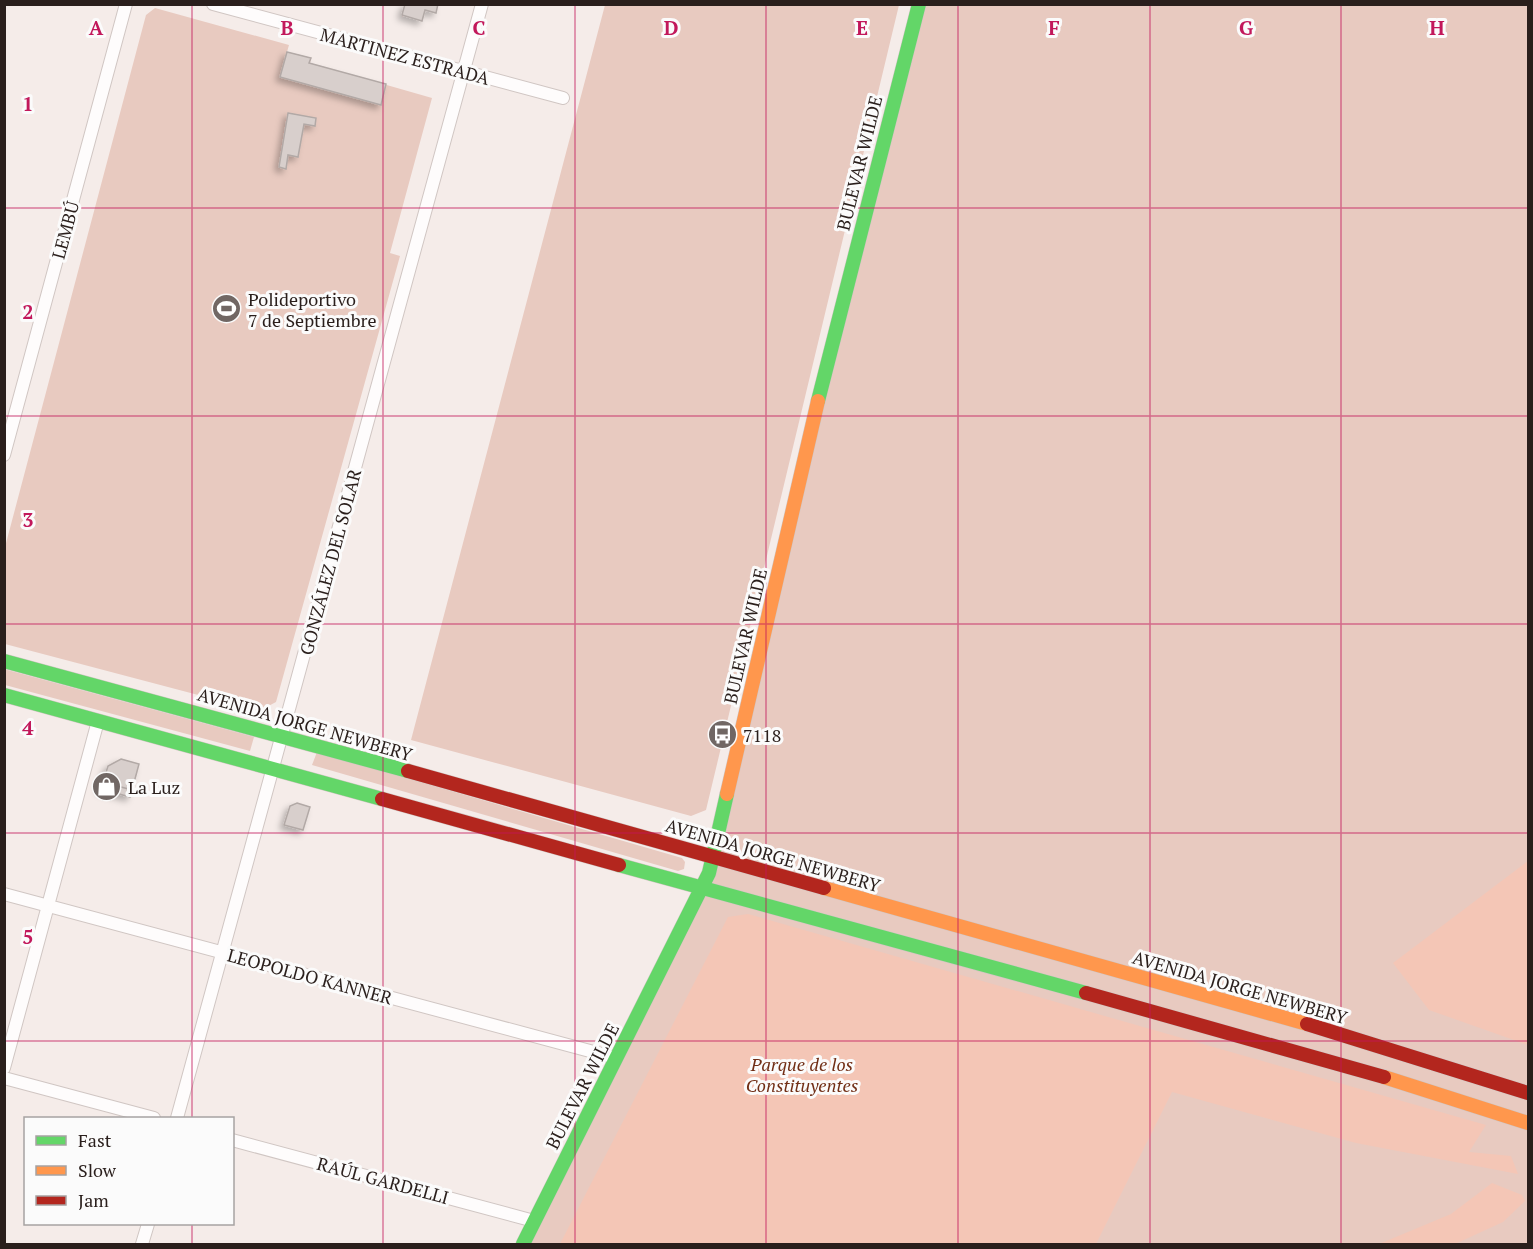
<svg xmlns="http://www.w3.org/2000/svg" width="1533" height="1249" viewBox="0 0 1533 1249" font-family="'PT Serif',serif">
<defs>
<filter id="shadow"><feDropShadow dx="-4" dy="4" stdDeviation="3" flood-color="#0004"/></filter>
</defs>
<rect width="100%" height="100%" fill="#f5ece9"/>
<path fill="#e8cac0" d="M 605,5 L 899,5 L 706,810 L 691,816 L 411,740 Z
M 919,5 L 1528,5 L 1528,1244 L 523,1244 L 703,888 Z
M 155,8 L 289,45 L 287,52 L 311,58 L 310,63 L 432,98 L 390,253 L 400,256 L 276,702 L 259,711 L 5,644 L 5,547 L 146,15 Z
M 4,669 L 254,737 L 250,751 L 5,685 Z
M 317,752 L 682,858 L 685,862 L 684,869 L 678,871 L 312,765 Z"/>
<path fill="#f4c6b6" d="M 1528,861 L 1528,1045 L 1429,1010 L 1393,963 Z
M 748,914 L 1486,1125 L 1469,1152 L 1511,1156 L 1518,1174 L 1356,1143 L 1172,1092 L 1096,1244 L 560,1244 L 728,917 Z
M 1492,1183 L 1522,1195 L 1525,1201 L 1503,1222 L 1455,1244 L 1379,1244 L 1451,1214 Z"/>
<path fill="#d8cfcc" stroke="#b2a9a6" stroke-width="1.5" filter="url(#shadow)" d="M 405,4 L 438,4 L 436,13 L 425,10 L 422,21 L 402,15 Z
M 287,52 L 311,58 L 309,63 L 386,84 L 381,105 L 280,77 Z
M 288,113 L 316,118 L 315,126 L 304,124 L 298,157 L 288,155 L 286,169 L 279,167 Z
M 121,759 L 139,764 L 132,790 L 103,782 L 108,766 Z
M 103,782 L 132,790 L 130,797 L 101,789 Z
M 297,803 L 310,807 L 303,830 L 284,825 L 290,806 Z"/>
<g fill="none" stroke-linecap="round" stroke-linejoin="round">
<defs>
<path id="street" d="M 213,4 L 563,98
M 4,455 L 126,4
M 4,894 L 616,1058
M 4,1068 L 98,721
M 4,1078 L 154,1118
M 177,1118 L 482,4
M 232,1140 L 534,1221
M 142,1244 L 148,1224"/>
<path id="fast" d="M 818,401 L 919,4
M 4,661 L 408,771
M 4,695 L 382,799
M 619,865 L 1086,993
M 523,1244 L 709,873 L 727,794"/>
<path id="slow" d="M 727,794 L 818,401
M 824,888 L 1307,1024
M 1384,1077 L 1528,1123"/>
<path id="jam" d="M 408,771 L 824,888
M 382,799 L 619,865
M 1086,993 L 1384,1077
M 1307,1024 L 1528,1093"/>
</defs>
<use href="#street" stroke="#d0c6c3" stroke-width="14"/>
<use href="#fast" stroke="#d0c6c3" stroke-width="15"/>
<use href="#slow" stroke="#d0c6c3" stroke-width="15"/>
<use href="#jam" stroke="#d0c6c3" stroke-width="15"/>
<use href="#street" stroke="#fefcfc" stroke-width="12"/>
<use href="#fast" stroke="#63d668" stroke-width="14"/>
<use href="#slow" stroke="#ff974d" stroke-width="14"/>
<use href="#jam" stroke="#b3261e" stroke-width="14"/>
</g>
<path fill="none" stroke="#c2185b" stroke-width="1.5" stroke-opacity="0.55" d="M 192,4 L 192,1118M 383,4 L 383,1244M 575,4 L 575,1244M 766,4 L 766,1244M 958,4 L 958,1244M 1150,4 L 1150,1244M 1341,4 L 1341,1244M 4,208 L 1528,208M 4,416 L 1528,416M 4,624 L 1528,624M 4,833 L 1528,833M 4,1041 L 1528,1041M 192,1224 L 192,1244"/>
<defs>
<symbol id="stadium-disc" viewBox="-11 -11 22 22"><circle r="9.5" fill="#716764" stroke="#fbfbfb"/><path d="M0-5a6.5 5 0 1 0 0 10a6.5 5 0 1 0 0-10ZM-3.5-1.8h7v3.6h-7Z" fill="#fff"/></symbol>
<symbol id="bus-disc" viewBox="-11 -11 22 22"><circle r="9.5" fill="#716764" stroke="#fbfbfb"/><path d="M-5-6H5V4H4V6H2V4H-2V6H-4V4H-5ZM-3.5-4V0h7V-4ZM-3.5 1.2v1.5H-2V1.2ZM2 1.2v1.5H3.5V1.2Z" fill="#fff"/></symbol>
<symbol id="shop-disc" viewBox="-11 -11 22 22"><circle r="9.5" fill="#716764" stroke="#fbfbfb"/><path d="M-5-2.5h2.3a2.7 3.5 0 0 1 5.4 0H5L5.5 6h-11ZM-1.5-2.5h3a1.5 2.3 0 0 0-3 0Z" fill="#fff"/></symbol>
</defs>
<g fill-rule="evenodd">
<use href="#stadium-disc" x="210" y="292" width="33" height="33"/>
<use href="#bus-disc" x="706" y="718" width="33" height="33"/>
<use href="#shop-disc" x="90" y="770" width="33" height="33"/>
</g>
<g text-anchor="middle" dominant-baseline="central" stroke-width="6" stroke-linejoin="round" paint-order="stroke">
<g font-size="18" fill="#2a1f1c" stroke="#fbfbfb">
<text transform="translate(405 56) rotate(15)">MARTINEZ ESTRADA</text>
<text transform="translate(859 163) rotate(-76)">BULEVAR WILDE</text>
<text transform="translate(65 230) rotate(-75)">LEMBÚ</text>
<text transform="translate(330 562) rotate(-75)">GONZÁLEZ DEL SOLAR</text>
<text transform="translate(745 636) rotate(-77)">BULEVAR WILDE</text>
<text transform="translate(305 724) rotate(16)">AVENIDA JORGE NEWBERY</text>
<text transform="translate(773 855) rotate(16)">AVENIDA JORGE NEWBERY</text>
<text transform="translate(310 976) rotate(15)">LEOPOLDO KANNER</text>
<text transform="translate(1240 987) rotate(16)">AVENIDA JORGE NEWBERY</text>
<text transform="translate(582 1086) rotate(-63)">BULEVAR WILDE</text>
<text transform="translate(383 1180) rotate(15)">RAÚL GARDELLI</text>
</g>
<g font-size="18" fill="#2a1f1c" stroke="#fbfbfb" text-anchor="start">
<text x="248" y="299">Polideportivo<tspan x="248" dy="21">7 de Septiembre</tspan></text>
<text x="743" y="735">7118</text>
<text x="128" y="787">La Luz</text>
</g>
<g font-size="18" font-style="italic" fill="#712e15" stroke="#fbfbfb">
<text x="802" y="1064">Parque de los<tspan x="802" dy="21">Constituyentes</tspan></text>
</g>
</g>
<g font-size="20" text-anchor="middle" font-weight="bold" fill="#c2185b" stroke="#fbfbfb" stroke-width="6" stroke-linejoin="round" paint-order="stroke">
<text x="96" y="35">A</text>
<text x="287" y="35">B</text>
<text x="479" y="35">C</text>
<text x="671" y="35">D</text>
<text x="862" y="35">E</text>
<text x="1054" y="35">F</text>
<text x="1246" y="35">G</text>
<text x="1437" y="35">H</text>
<text x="28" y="111">1</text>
<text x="28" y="319">2</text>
<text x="28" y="527">3</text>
<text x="28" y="735">4</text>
<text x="28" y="944">5</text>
</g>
<rect width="1533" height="1249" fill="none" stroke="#2a1f1c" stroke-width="12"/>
<rect x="24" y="1117" width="210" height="108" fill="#fbfbfb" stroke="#a7a3a2" stroke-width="1.5"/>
<rect x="36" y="1136" width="30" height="9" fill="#63d668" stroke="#a7a3a2" stroke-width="1.5"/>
<text x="78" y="1147" font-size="18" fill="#2a1f1c">Fast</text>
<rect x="36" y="1166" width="30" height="9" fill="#ff974d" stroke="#a7a3a2" stroke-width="1.5"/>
<text x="78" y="1177" font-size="18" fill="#2a1f1c">Slow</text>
<rect x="36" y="1196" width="30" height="9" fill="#b3261e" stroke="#a7a3a2" stroke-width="1.5"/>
<text x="78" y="1207" font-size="18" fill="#2a1f1c">Jam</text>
</svg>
